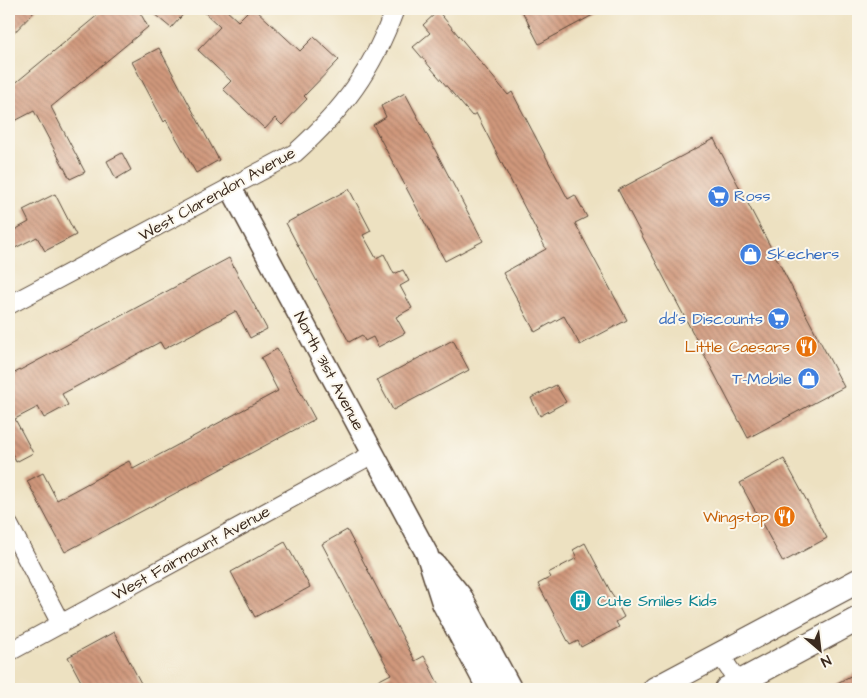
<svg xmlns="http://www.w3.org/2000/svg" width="867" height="698" viewBox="0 0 867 698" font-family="'Architects Daughter',sans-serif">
<defs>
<pattern id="building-back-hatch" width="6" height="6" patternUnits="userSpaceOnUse" patternTransform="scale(1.25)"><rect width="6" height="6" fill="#d0987c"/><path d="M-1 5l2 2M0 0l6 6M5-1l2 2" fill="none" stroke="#aa7c65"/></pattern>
</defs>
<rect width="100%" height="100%" fill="#fbf7ec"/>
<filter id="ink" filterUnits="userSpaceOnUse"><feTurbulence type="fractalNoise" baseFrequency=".02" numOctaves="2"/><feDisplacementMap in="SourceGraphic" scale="10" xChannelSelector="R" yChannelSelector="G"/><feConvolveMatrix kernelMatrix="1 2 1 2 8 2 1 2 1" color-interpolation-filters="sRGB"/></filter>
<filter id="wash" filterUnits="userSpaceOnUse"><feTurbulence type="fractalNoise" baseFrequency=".0096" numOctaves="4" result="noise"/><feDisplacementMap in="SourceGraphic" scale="20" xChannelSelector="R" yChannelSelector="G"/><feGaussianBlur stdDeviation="1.12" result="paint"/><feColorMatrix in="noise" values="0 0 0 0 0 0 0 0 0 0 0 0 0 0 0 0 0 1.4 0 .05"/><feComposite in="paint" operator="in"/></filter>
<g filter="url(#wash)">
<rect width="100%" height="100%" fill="#ede1c1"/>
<g id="blocks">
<path fill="url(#building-back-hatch)" d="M 9,9 L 37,9 L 9,38 Z
M 105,9 L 138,9 L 148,27 L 51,107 L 85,172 L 70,179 L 34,111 L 9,124 L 9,93 L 16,89 L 13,85 Z
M 148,9 L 188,9 L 171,28 Z
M 201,9 L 225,9 L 238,21 L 250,9 L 255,9 L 300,51 L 314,37 L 339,60 L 304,96 L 307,99 L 282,125 L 275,118 L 265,129 L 223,89 L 231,81 L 198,50 L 220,27 Z
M 521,9 L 604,9 L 539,44 Z
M 438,11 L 508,95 L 512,92 L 568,199 L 575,195 L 587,217 L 575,223 L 627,320 L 580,345 L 564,316 L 535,332 L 503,273 L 546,249 L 476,113 L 472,116 L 413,47 L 430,33 L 423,25 Z
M 159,48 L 219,160 L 196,173 L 166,120 L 164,122 L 132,62 Z
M 405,93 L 483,241 L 445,261 L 373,125 L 386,117 L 381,106 Z
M 714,139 L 844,387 L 748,438 L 618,190 Z
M 122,153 L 131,170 L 116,179 L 107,161 Z
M 349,189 L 371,231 L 363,235 L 376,258 L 384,254 L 394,274 L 403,270 L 409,281 L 400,286 L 412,308 L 396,317 L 405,333 L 378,347 L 373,337 L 365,341 L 362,335 L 349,342 L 286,223 Z
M 55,194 L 76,235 L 45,251 L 37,237 L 9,251 L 9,233 L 29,222 L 23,210 Z
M 229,258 L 267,329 L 250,338 L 236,311 L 164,349 L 160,342 L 62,394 L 68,405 L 44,418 L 38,407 L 15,419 L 33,453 L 16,462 L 9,447 L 9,376 Z
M 453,340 L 469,370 L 393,410 L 377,380 Z
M 277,349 L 315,419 L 65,552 L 27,481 L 43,473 L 57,500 L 129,461 L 133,469 L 278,391 L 261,358 Z
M 556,385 L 566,402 L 540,416 L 531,398 Z
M 784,459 L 827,538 L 783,562 L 740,483 Z
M 347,530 L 415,661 L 424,656 L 441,689 L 362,689 L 391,674 L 322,544 Z
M 285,542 L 310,587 L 255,617 L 231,572 Z
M 585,543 L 624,617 L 616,622 L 619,627 L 581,647 L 578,641 L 570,645 L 538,584 L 551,577 L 548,573 L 577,558 L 573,550 Z
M 114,632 L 144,689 L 85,689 L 68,657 Z
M 858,672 L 858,689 L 826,689 Z"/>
</g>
</g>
<g filter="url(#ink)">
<use href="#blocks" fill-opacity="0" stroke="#564536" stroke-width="1"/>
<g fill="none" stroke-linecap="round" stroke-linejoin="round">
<defs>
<path id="minor" d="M 9,305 L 295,153 C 344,109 372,71 395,9
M 9,525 L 61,624
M 9,652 L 373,454
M 720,655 L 743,689"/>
<path id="tertiary" d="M 231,188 L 427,554 L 443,604 L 488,689
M 435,564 L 461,596 L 511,689"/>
<path id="secondary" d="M 655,689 L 858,581
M 727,689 L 858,619"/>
</defs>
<use href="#minor" stroke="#564536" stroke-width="20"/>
<use href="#tertiary" stroke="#564536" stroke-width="24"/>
<use href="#secondary" stroke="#564536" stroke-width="26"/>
<use href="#minor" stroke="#fff" stroke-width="18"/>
<use href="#tertiary" stroke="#fff" stroke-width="21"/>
<use href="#secondary" stroke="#fff" stroke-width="24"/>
</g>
</g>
<defs>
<symbol id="supermarket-disc" viewBox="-11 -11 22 22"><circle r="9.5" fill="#3f7fe0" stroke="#fbf7ec"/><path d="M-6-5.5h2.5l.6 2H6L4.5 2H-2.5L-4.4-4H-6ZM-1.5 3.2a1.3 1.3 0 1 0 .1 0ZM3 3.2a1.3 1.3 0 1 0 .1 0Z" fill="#fff"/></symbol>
<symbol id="shop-disc" viewBox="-11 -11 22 22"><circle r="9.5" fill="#3f7fe0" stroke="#fbf7ec"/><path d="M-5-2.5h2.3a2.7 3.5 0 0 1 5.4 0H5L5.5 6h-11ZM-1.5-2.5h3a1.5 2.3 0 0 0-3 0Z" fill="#fff"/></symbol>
<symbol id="restaurant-disc" viewBox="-11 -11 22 22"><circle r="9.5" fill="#e8710a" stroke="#fbf7ec"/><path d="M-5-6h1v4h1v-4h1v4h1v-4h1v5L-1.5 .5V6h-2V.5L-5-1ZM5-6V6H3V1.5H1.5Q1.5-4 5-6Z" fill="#fff"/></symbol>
<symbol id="building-disc" viewBox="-11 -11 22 22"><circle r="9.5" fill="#0f9aa8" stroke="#fbf7ec"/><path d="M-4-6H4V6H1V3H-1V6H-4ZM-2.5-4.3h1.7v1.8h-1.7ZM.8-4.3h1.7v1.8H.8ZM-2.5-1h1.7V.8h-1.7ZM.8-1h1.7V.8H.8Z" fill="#fff"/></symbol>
</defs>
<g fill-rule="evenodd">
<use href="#supermarket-disc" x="706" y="184" width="25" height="25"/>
<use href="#shop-disc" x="738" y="242" width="25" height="25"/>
<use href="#supermarket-disc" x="766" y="306" width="25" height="25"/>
<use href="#restaurant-disc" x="794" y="334" width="25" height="25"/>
<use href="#shop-disc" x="796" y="366" width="25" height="25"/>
<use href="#restaurant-disc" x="772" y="504" width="25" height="25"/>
<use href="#building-disc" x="568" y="588" width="25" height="25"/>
</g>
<g text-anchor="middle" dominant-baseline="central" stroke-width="4" stroke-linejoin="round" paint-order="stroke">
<g font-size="16" fill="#3b2a1e" stroke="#fbf7ec">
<text transform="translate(217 194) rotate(-29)">West Clarendon Avenue</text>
<text transform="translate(329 371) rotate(62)">North 31st Avenue</text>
<text transform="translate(191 553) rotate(-29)">West Fairmount Avenue</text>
</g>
<g font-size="16" fill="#366cbe" stroke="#fbf7ec" text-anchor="start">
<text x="734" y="196">Ross</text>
<text x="767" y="254">Skechers</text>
<text x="763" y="319" text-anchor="end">dd's Discounts</text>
<text x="792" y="379" text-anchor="end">T-Mobile</text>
</g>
<g font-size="16" fill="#c56008" stroke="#fbf7ec" text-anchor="end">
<text x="790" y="347">Little Caesars</text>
<text x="769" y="517">Wingstop</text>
</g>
<g font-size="16" fill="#0d838f" stroke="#fbf7ec" text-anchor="start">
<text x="597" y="601">Cute Smiles Kids</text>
</g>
</g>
<rect width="867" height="698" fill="none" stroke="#fbf7ec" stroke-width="30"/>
<g transform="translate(820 650) rotate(152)" stroke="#fbf7ec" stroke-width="4" paint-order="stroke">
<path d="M0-4L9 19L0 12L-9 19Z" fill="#3b2a1e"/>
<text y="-8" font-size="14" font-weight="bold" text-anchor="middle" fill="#3b2a1e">N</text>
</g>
</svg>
